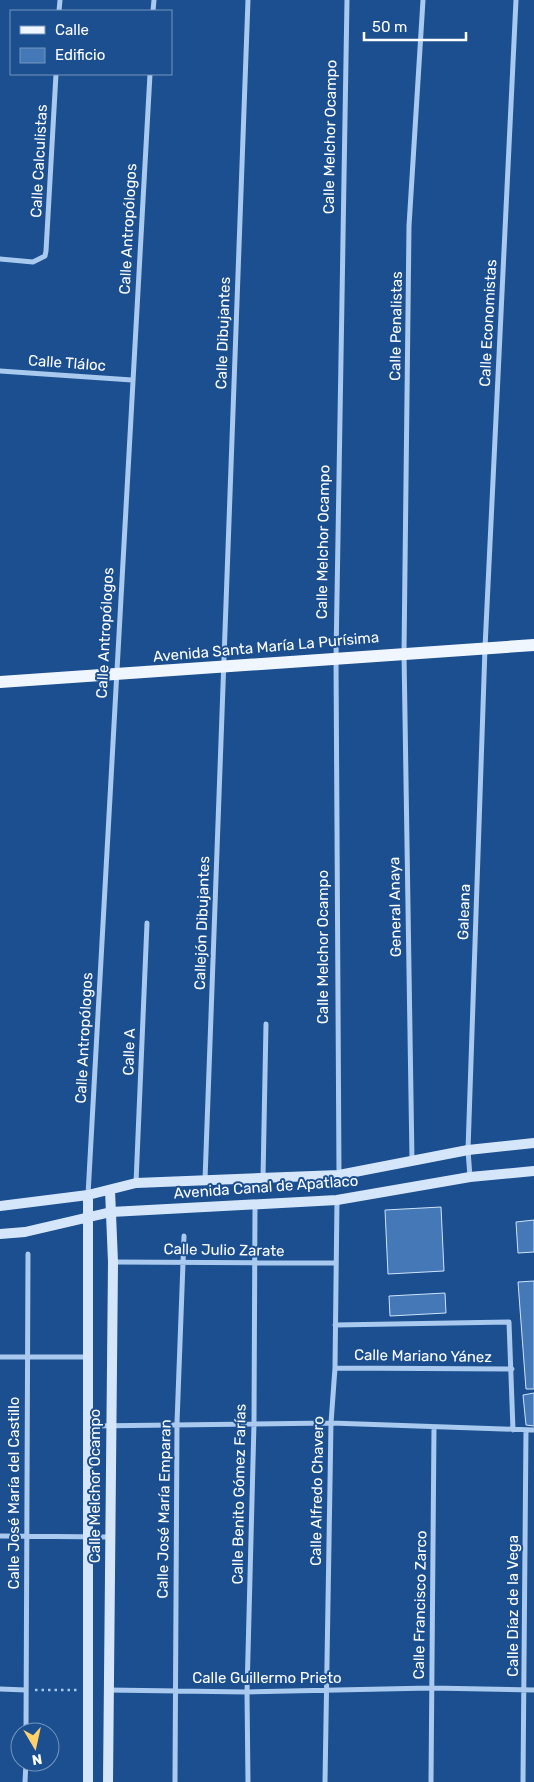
<svg xmlns="http://www.w3.org/2000/svg" width="534" height="1782" viewBox="0 0 534 1782" font-family="Rubik,sans-serif">
<rect width="100%" height="100%" fill="#1b4f8f"/>
<path fill="#4478b7" stroke="#cfe3fa" d="M 441,1207 L 444,1271 L 388,1274 L 385,1210 Z
M 534,1220 L 534,1252 L 518,1253 L 516,1222 Z
M 534,1281 L 534,1389 L 526,1389 L 518,1282 Z
M 445,1293 L 446,1313 L 390,1316 L 389,1296 Z
M 534,1393 L 534,1426 L 526,1425 L 523,1395 Z"/>
<g fill="none" stroke-linecap="round" stroke-linejoin="round">
<path stroke="#a9c9ee" stroke-width="2.5" stroke-dasharray="2.5 4" stroke-linecap="butt" d="M 35,1690 L 77,1690"/>
<path stroke="#a9c9ee" stroke-width="5" d="M 59,11 L 60,0
M 153,11 L 154,0
M 0,259 L 33,262 L 45,256 L 46,251 L 56,74
M 0,371 L 132,380
M 412,1160 L 404,653 L 409,226 L 423,0
M 339,1174 L 336,657 L 347,0
M 470,1177 L 468,1150 L 485,648 L 516,0
M 263,1178 L 266,1024
M 205,1180 L 248,0
M 136,1183 L 147,923
M 88,1195 L 150,74
M 113,1262 L 335,1263
M 335,1325 L 509,1322 L 513,1430
M 0,1357 L 88,1357
M 335,1368 L 512,1369
M 89,1426 L 331,1423 L 534,1430
M 0,1536 L 110,1537
M 0,1689 L 26,1690
M 108,1690 L 247,1692 L 431,1688 L 534,1690
M 26,1732 L 28,1254
M 25,1782 L 26,1762
M 175,1782 L 177,1423 L 184,1236
M 248,1782 L 247,1692 L 254,1423 L 255,1206
M 325,1782 L 331,1423 L 335,1368 L 337,1200
M 431,1782 L 434,1428
M 523,1782 L 526,1430"/>
<path stroke="#d6e6fa" stroke-width="10" d="M 0,1206 L 88,1195 L 136,1183 L 339,1175 L 468,1150 L 534,1143
M 0,1234 L 25,1232 L 111,1212 L 337,1200 L 470,1177 L 534,1171
M 88,1782 L 88,1195
M 108,1782 L 113,1262 L 110,1190"/>
<path stroke="#f0f6ff" stroke-width="12" d="M 0,682 L 534,645"/>
</g>
<g text-anchor="middle" dominant-baseline="central" stroke-width="4" stroke-linejoin="round" paint-order="stroke">
<g font-size="15" fill="#fff" stroke="#1b4f8f">
<text transform="translate(330 137) rotate(-89)">Calle Melchor Ocampo</text>
<text transform="translate(39 161) rotate(-87)">Calle Calculistas</text>
<text transform="translate(128 229) rotate(-87)">Calle Antropólogos</text>
<text transform="translate(488 323) rotate(-87)">Calle Economistas</text>
<text transform="translate(396 326) rotate(-89)">Calle Penalistas</text>
<text transform="translate(223 333) rotate(-88)">Calle Dibujantes</text>
<text transform="translate(67 363) rotate(4)">Calle Tláloc</text>
<text transform="translate(323 542) rotate(-89)">Calle Melchor Ocampo</text>
<text transform="translate(105 633) rotate(-87)">Calle Antropólogos</text>
<text transform="translate(266 647) rotate(-5)">Avenida Santa María La Purísima</text>
<text transform="translate(395 907) rotate(-91)">General Anaya</text>
<text transform="translate(464 912) rotate(-88)">Galeana</text>
<text transform="translate(202 923) rotate(-88)">Callejón Dibujantes</text>
<text transform="translate(323 947) rotate(-90)">Calle Melchor Ocampo</text>
<text transform="translate(84 1038) rotate(-87)">Calle Antropólogos</text>
<text transform="translate(129 1052) rotate(-88)">Calle A</text>
<text transform="translate(266 1187) rotate(-4)">Avenida Canal de Apatlaco</text>
<text transform="translate(224 1250) rotate(1)">Calle Julio Zarate</text>
<text transform="translate(423 1356) rotate(1)">Calle Mariano Yánez</text>
<text transform="translate(95 1486) rotate(-90)">Calle Melchor Ocampo</text>
<text transform="translate(317 1491) rotate(-89)">Calle Alfredo Chavero</text>
<text transform="translate(14 1493) rotate(-90)">Calle José María del Castillo</text>
<text transform="translate(239 1494) rotate(-89)">Calle Benito Gómez Farías</text>
<text transform="translate(164 1509) rotate(-89)">Calle José María Emparan</text>
<text transform="translate(420 1605) rotate(-89)">Calle Francisco Zarco</text>
<text transform="translate(513 1606) rotate(-90)">Calle Díaz de la Vega</text>
<text x="267" y="1678">Calle Guillermo Prieto</text>
</g>
</g>
<rect x="10" y="10" width="162" height="65" fill="#1b4f8f" stroke="#7695bc"/>
<rect x="20" y="26" width="25" height="8" fill="#f0f6ff" stroke="#7695bc"/>
<text x="55" y="35" font-size="15" fill="#ffffff">Calle</text>
<rect x="20" y="48" width="25" height="15" fill="#4478b7" stroke="#7695bc"/>
<text x="55" y="60" font-size="15" fill="#ffffff">Edificio</text>
<g transform="translate(35 1747) rotate(171)"><circle r="24" fill="#1b4f8f" stroke="#7695bc"/>
<path d="M0-4L9 19L0 12L-9 19Z" fill="#ffd166"/>
<text y="-8" font-size="14" font-weight="bold" text-anchor="middle" fill="#ffffff">N</text>
</g>
<path d="M364 32v8h102v-8" fill="none" stroke="#ffffff" stroke-width="2.5"/>
<text x="372" y="32" font-size="15" fill="#ffffff" stroke="#1b4f8f" stroke-width="4" paint-order="stroke">50 m</text>
</svg>
